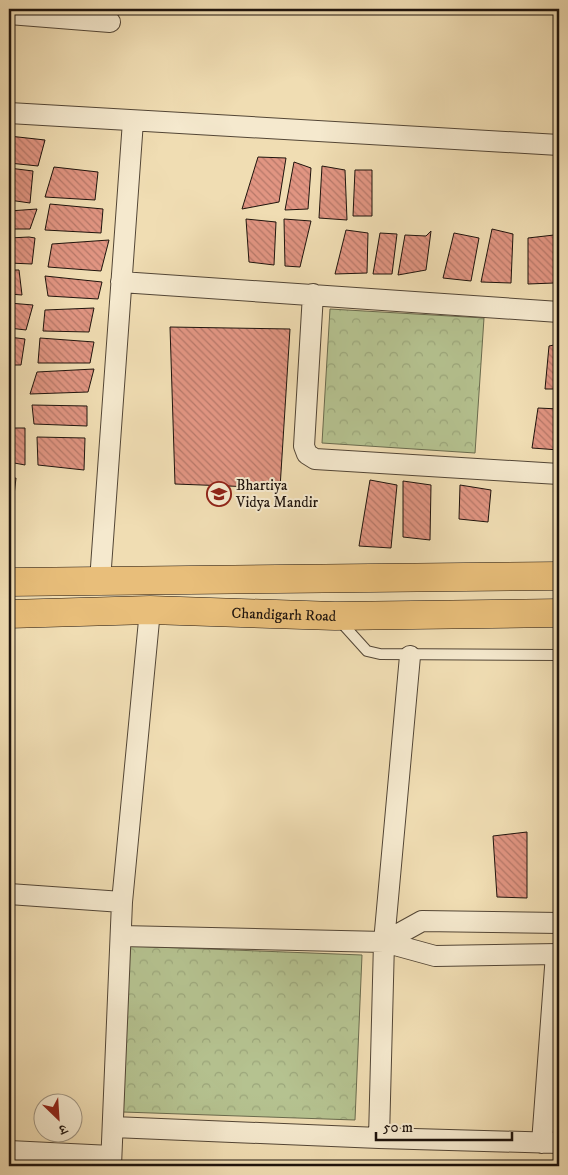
<svg xmlns="http://www.w3.org/2000/svg" width="568" height="1175" viewBox="0 0 568 1175" font-family="'IM FELL DW Pica','Noto Serif Devanagari',serif">
<defs>
<pattern id="park-crowns" width="20" height="18" patternUnits="userSpaceOnUse" patternTransform="scale(1.25)"><rect width="20" height="18" fill="#b5c290"/><path d="M2 6a3 3 0 1 1 6 0M12 15a3 3 0 1 1 6 0" fill="none" stroke="#9ba67b"/></pattern>
<pattern id="building-back-hatch" width="6" height="6" patternUnits="userSpaceOnUse" patternTransform="scale(1.25)"><rect width="6" height="6" fill="#e19582"/><path d="M-1 5l2 2M0 0l6 6M5-1l2 2" fill="none" stroke="#b67869"/></pattern>
</defs>
<rect width="100%" height="100%" fill="#f0ddb3"/>
<filter id="stains"><feTurbulence type="fractalNoise" baseFrequency=".004" numOctaves="4"/><feColorMatrix values="0 0 0 0 .2 0 0 0 0 .09 0 0 0 0 .02 0 0 0 .5 -.17"/></filter>
<radialGradient id="worn" r=".72"><stop offset=".6" stop-color="#630" stop-opacity="0"/><stop offset="1" stop-color="#630" stop-opacity=".3"/></radialGradient>
<path fill="url(#park-crowns)" stroke="#6a6b4e" d="M 330,309 L 484,318 L 475,453 L 322,443 Z
M 130,946 L 362,955 L 355,1120 L 123,1112 Z
M 556,1054 L 559,1054 L 559,1137 L 554,1137 Z"/>
<path fill="url(#building-back-hatch)" stroke="#1f140d" d="M 9,136 L 45,140 L 38,166 L 9,163 Z
M 258,157 L 286,158 L 279,202 L 242,209 Z
M 294,162 L 311,168 L 308,209 L 285,210 Z
M 322,166 L 345,170 L 347,220 L 319,218 Z
M 54,167 L 98,172 L 95,200 L 45,197 Z
M 9,168 L 33,171 L 30,203 L 9,200 Z
M 355,170 L 372,170 L 372,216 L 353,216 Z
M 50,204 L 103,209 L 101,233 L 45,230 Z
M 37,209 L 30,229 L 9,229 L 9,211 Z
M 246,219 L 276,222 L 274,265 L 249,262 Z
M 284,219 L 311,221 L 300,267 L 285,266 Z
M 492,229 L 513,234 L 511,283 L 481,282 Z
M 346,230 L 368,233 L 367,273 L 335,274 Z
M 431,231 L 426,270 L 398,275 L 405,235 L 426,236 Z
M 380,233 L 397,234 L 392,274 L 373,274 Z
M 454,233 L 479,238 L 471,281 L 443,278 Z
M 554,235 L 554,283 L 528,284 L 528,238 Z
M 29,237 L 35,238 L 32,264 L 9,263 L 9,238 Z
M 109,240 L 101,271 L 48,267 L 52,244 Z
M 9,270 L 19,270 L 22,295 L 9,294 Z
M 45,276 L 102,282 L 98,299 L 48,296 Z
M 9,303 L 33,305 L 26,330 L 9,328 Z
M 94,308 L 89,332 L 43,331 L 45,310 Z
M 170,327 L 290,329 L 280,488 L 175,484 Z
M 9,337 L 25,339 L 21,365 L 9,365 Z
M 40,338 L 94,342 L 90,363 L 38,363 Z
M 559,344 L 559,389 L 545,389 L 549,346 Z
M 94,369 L 88,392 L 30,394 L 37,372 Z
M 32,405 L 87,406 L 87,426 L 34,424 Z
M 538,408 L 559,409 L 559,450 L 532,448 Z
M 9,428 L 25,428 L 25,465 L 9,462 Z
M 37,437 L 85,438 L 84,470 L 38,465 Z
M 16,478 L 10,530 L 9,530 L 9,479 Z
M 370,480 L 397,485 L 391,548 L 359,546 Z
M 403,481 L 431,485 L 430,540 L 403,537 Z
M 460,485 L 491,490 L 488,522 L 459,519 Z
M 527,832 L 527,898 L 497,897 L 493,836 Z"/>
<g fill="none" stroke-linecap="round" stroke-linejoin="round">
<defs>
<path id="lane" d="M 339,620 L 367,651 L 380,654 L 559,655"/>
<path id="street" d="M 9,14 L 110,22
M 9,113 L 559,145
M 121,282 L 559,312
M 313,294 L 304,446 L 307,454 L 315,459 L 559,474
M 100,581 L 133,121
M 9,894 L 122,902
M 121,936 L 384,942 L 435,956 L 559,954
M 384,942 L 422,921 L 559,923
M 113,1127 L 379,1138 L 559,1143
M 379,1138 L 384,942 L 410,656
M 542,1143 L 556,954
M 9,1151 L 111,1156
M 111,1166 L 122,902 L 150,610"/>
<g id="primary">
<path d="M 9,582 L 559,576"/>
<path id="s1" d="M 9,614 L 150,610 L 335,616 L 559,613"/>
</g>
</defs>
<use href="#lane" stroke="#534636" stroke-width="12"/>
<use href="#street" stroke="#534636" stroke-width="22"/>
<use href="#primary" stroke="#1f140d" stroke-width="29"/>
<use href="#lane" stroke="#f5e9ce" stroke-width="10"/>
<use href="#street" stroke="#f5e9ce" stroke-width="20"/>
<use href="#primary" stroke="#e8be7a" stroke-width="28"/>
</g>
<defs>
<symbol id="school-ring" viewBox="-11 -11 22 22"><circle r="9.5" fill="#f5e9ce" stroke="#8f2418" stroke-width="1.5"/><path d="M0-5L7-2L0 1L-7-2ZM-4 1L0 2.5L4 1V4Q0 6-4 4Z" fill="#8f2418"/></symbol>
</defs>
<g fill-rule="evenodd">
<use href="#school-ring" x="205" y="480" width="28" height="28"/>
</g>
<g text-anchor="middle" dominant-baseline="central" stroke-width="4" stroke-linejoin="round" paint-order="stroke">
<g font-size="15" fill="#1f140d" stroke="#f5e9ce" text-anchor="start">
<text x="236" y="485">Bhartiya<tspan x="236" dy="17">Vidya Mandir</tspan></text>
</g>
<g font-size="15" fill="#1f140d" stroke="#f5e9ce">
<text stroke="none"><textPath href="#s1" startOffset="275">Chandigarh Road</textPath></text>
</g>
</g>
<rect width="568" height="1175" fill="none" stroke="#f0ddb3" stroke-width="30"/>
<rect x="10" y="10" width="548" height="1155" fill="none" stroke="#1f140d" stroke-width="2.5"/>
<rect x="15" y="15" width="538" height="1145" fill="none" stroke="#1f140d"/>
<g transform="translate(58 1118) rotate(155)"><circle r="24" fill="#f5e9ce" stroke="#9f9481"/>
<path d="M0-4L9 19L0 12L-9 19Z" fill="#8f2418"/>
<text y="-8" font-size="14" font-weight="bold" text-anchor="middle" fill="#1f140d">उ</text>
</g>
<path d="M376 1132v8h136v-8" fill="none" stroke="#1f140d" stroke-width="2.5"/>
<text x="383" y="1132" font-size="15" fill="#1f140d" stroke="#f5e9ce" stroke-width="4" paint-order="stroke">50 m</text>
<rect width="100%" height="100%" filter="url(#stains)"/>
<rect width="100%" height="100%" fill="url(#worn)"/>
</svg>
